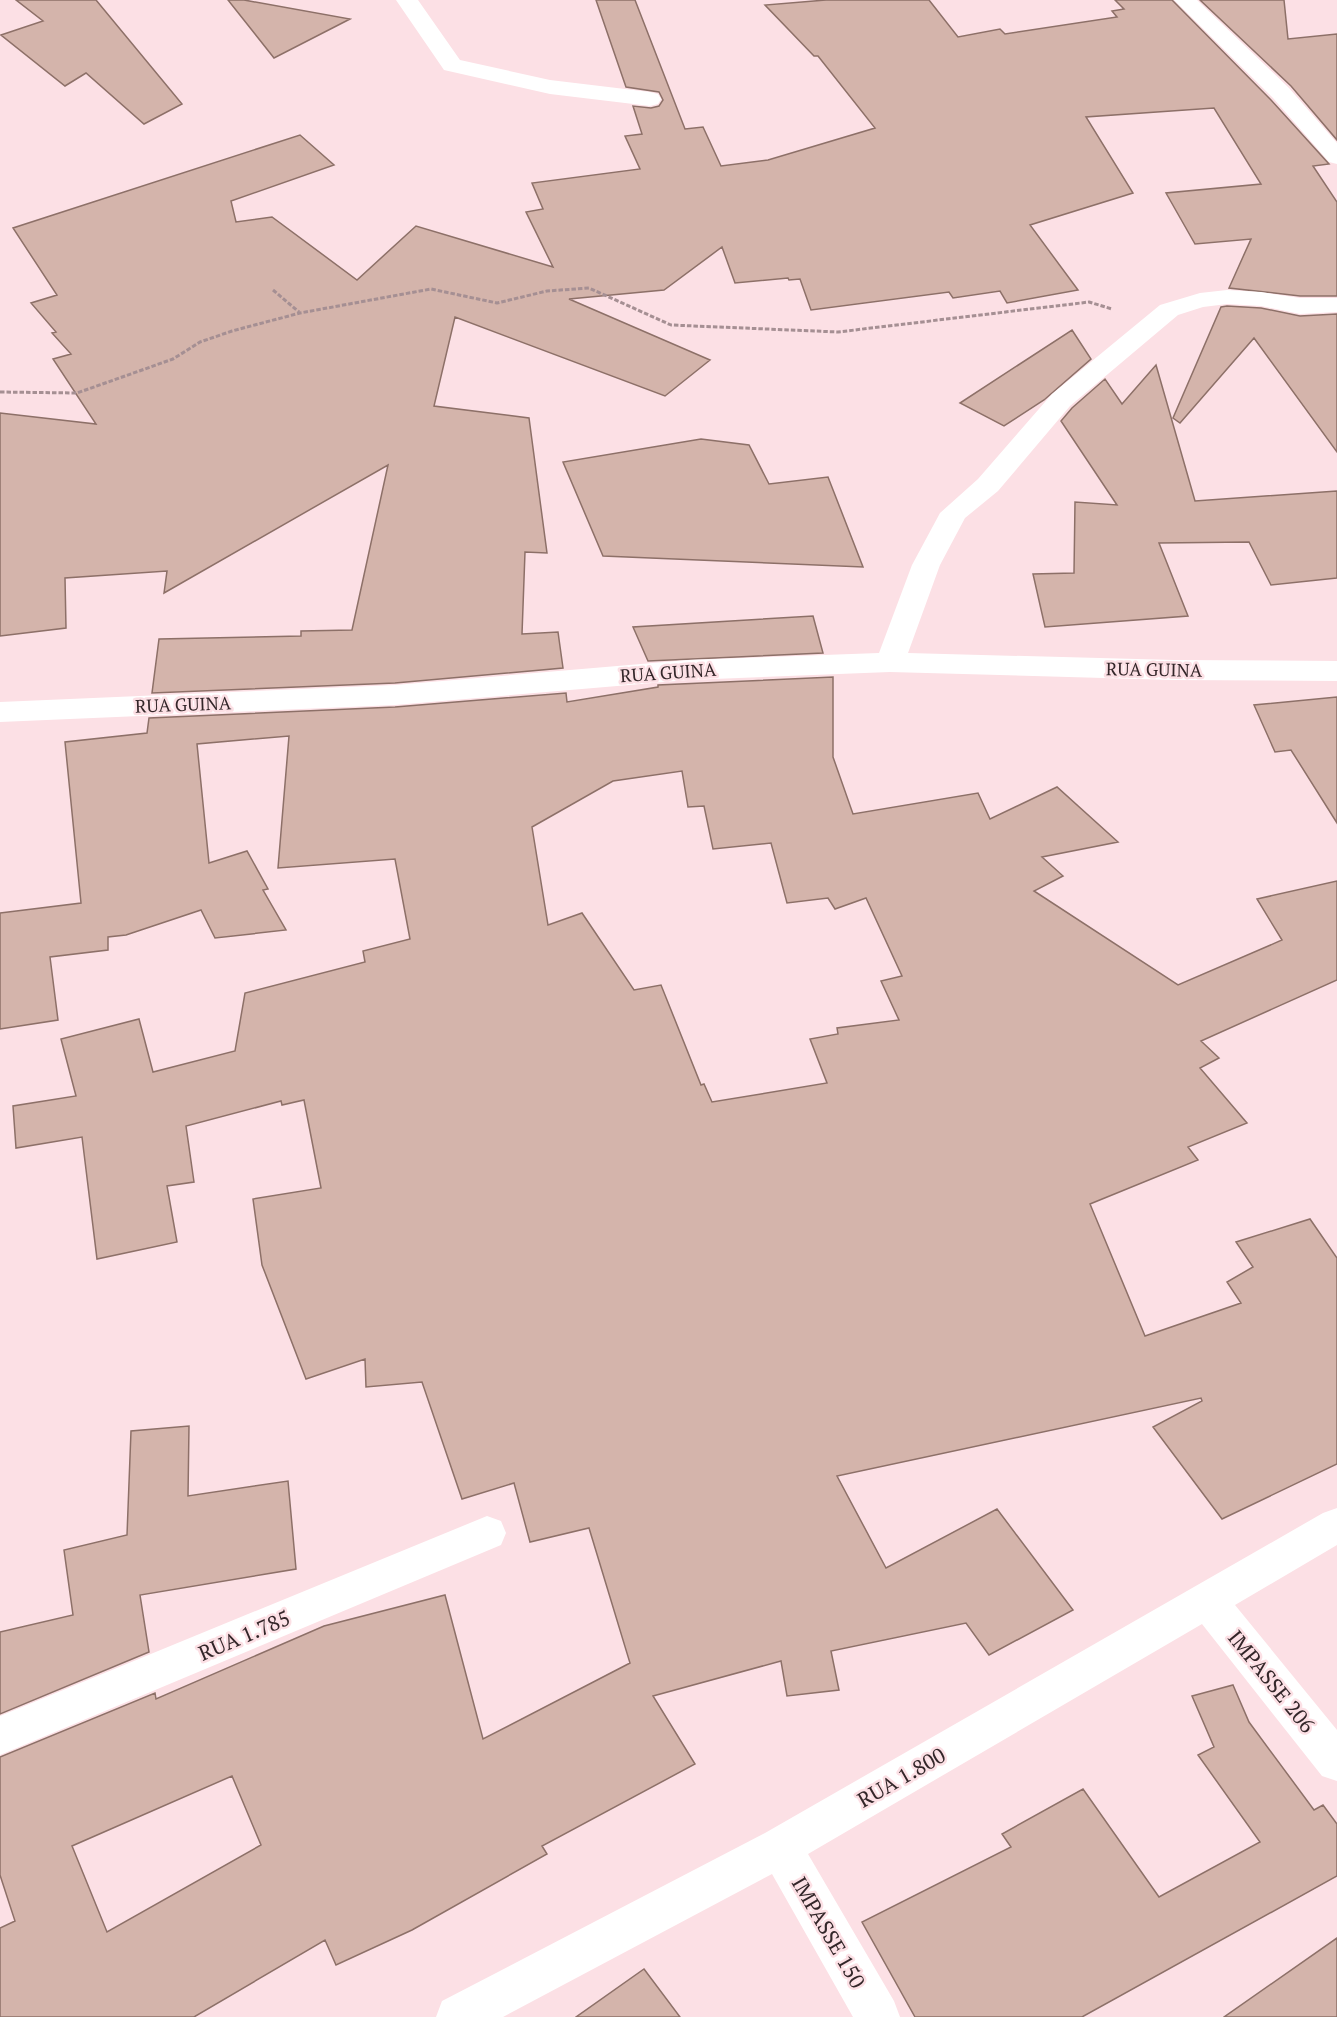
<svg xmlns="http://www.w3.org/2000/svg" width="1337" height="2017" viewBox="0 0 1337 2017" font-family="'PT Serif',serif">
<rect width="100%" height="100%" fill="#fce0e5"/>
<path fill="#d4b4ab" stroke="#8d7068" stroke-width="1.5" fill-rule="evenodd" d="M 16,0 L 96,0 L 182,104 L 144,124 L 86,73 L 65,86 L 1,35 L 43,21 Z
M 228,0 L 244,0 L 350,19 L 274,58 Z
M 596,0 L 635,0 L 685,129 L 703,127 L 721,166 L 768,160 L 875,128 L 818,56 L 814,56 L 765,5 L 826,0 L 929,0 L 958,37 L 1000,29 L 1005,34 L 1117,17 L 1112,11 L 1124,9 L 1115,0 L 1172,0 L 1271,100 L 1329,164 L 1313,166 L 1337,202 L 1337,296 L 1300,296 L 1229,288 L 1251,239 L 1195,244 L 1166,193 L 1261,184 L 1214,108 L 1086,117 L 1133,193 L 1030,225 L 1078,290 L 1007,303 L 1000,291 L 953,298 L 949,292 L 811,310 L 800,279 L 789,280 L 788,278 L 735,283 L 722,247 L 664,290 L 569,299 L 710,360 L 665,396 L 455,317 L 434,406 L 529,418 L 547,553 L 525,552 L 522,634 L 558,632 L 563,668 L 395,683 L 152,693 L 159,639 L 301,636 L 301,631 L 352,630 L 388,465 L 164,593 L 167,571 L 65,578 L 66,628 L 0,636 L 0,413 L 96,424 L 53,359 L 71,354 L 52,333 L 56,332 L 31,303 L 57,295 L 13,228 L 300,135 L 334,165 L 231,201 L 236,222 L 272,217 L 357,280 L 416,226 L 553,267 L 526,212 L 543,209 L 532,183 L 640,169 L 625,136 L 642,134 L 633,106 L 651,108 L 659,106 L 663,100 L 659,92 L 626,87 Z
M 1200,0 L 1284,0 L 1288,39 L 1337,34 L 1337,140 L 1291,86 Z
M 1227,306 L 1261,308 L 1300,316 L 1337,314 L 1337,452 L 1254,338 L 1180,423 L 1173,418 L 1221,307 Z
M 1072,330 L 1091,359 L 1044,400 L 1004,426 L 960,403 Z
M 1156,365 L 1195,501 L 1337,491 L 1337,578 L 1271,585 L 1249,542 L 1159,543 L 1188,616 L 1045,627 L 1033,574 L 1074,573 L 1075,502 L 1117,505 L 1061,421 L 1072,408 L 1105,379 L 1122,404 Z
M 701,439 L 749,445 L 769,484 L 828,477 L 863,567 L 603,556 L 563,462 Z
M 813,616 L 823,653 L 648,661 L 633,627 Z
M 833,677 L 833,757 L 853,814 L 978,793 L 990,819 L 1057,787 L 1118,842 L 1042,857 L 1063,876 L 1034,891 L 1178,985 L 1282,940 L 1257,899 L 1337,881 L 1337,980 L 1201,1041 L 1219,1058 L 1200,1068 L 1247,1123 L 1188,1147 L 1198,1160 L 1090,1204 L 1145,1336 L 1241,1303 L 1227,1282 L 1253,1267 L 1236,1242 L 1310,1219 L 1337,1258 L 1337,1464 L 1222,1519 L 1153,1427 L 1202,1401 L 1201,1398 L 837,1476 L 886,1568 L 997,1509 L 1073,1610 L 989,1655 L 966,1623 L 831,1651 L 839,1690 L 787,1696 L 781,1661 L 653,1696 L 695,1764 L 542,1846 L 547,1854 L 412,1930 L 336,1965 L 325,1940 L 194,2017 L 0,2017 L 0,1928 L 15,1921 L 0,1875 L 0,1757 L 155,1693 L 156,1699 L 324,1626 L 445,1595 L 483,1739 L 630,1663 L 589,1528 L 530,1542 L 514,1483 L 462,1499 L 422,1382 L 366,1387 L 365,1359 L 306,1379 L 262,1265 L 253,1199 L 321,1188 L 304,1100 L 282,1105 L 281,1101 L 186,1126 L 194,1182 L 167,1186 L 177,1242 L 97,1259 L 82,1137 L 16,1148 L 13,1106 L 76,1096 L 61,1039 L 139,1019 L 153,1072 L 235,1051 L 245,993 L 365,962 L 363,951 L 410,939 L 395,859 L 278,868 L 289,736 L 197,744 L 209,863 L 247,851 L 268,889 L 263,890 L 286,930 L 215,938 L 201,910 L 126,935 L 108,937 L 108,950 L 50,957 L 58,1020 L 0,1029 L 0,913 L 81,903 L 65,742 L 147,733 L 149,718 L 395,707 L 566,693 L 567,702 L 658,687 L 658,685 ZM 682,771 L 688,807 L 704,806 L 713,849 L 771,843 L 787,903 L 828,898 L 835,909 L 866,898 L 902,976 L 881,981 L 899,1020 L 837,1028 L 838,1034 L 810,1039 L 827,1083 L 712,1102 L 704,1084 L 701,1085 L 661,985 L 634,990 L 582,913 L 548,925 L 532,827 L 613,781 ZM 232,1776 L 261,1845 L 107,1932 L 72,1846 Z
M 1337,697 L 1337,823 L 1291,750 L 1275,752 L 1254,705 Z
M 189,1426 L 188,1496 L 288,1481 L 296,1569 L 140,1595 L 149,1652 L 0,1714 L 0,1632 L 73,1615 L 64,1550 L 127,1535 L 131,1431 Z
M 1233,1685 L 1249,1722 L 1314,1810 L 1323,1805 L 1337,1824 L 1337,1876 L 1082,2017 L 915,2017 L 862,1922 L 1011,1847 L 1002,1834 L 1083,1789 L 1159,1897 L 1260,1842 L 1198,1755 L 1214,1747 L 1192,1696 Z
M 1337,1938 L 1337,2017 L 1224,2017 Z
M 644,1969 L 680,2017 L 576,2017 Z"/>
<g fill="none" stroke-linecap="round" stroke-linejoin="round">
<path stroke="#a58f93" stroke-width="3" stroke-dasharray="4.5 2" stroke-linecap="butt" d="M 273,290 L 299,312
M 0,392 L 77,393 L 173,359 L 200,342 L 232,331 L 300,313 L 431,289 L 497,303 L 547,291 L 589,288 L 671,325 L 838,332 L 1089,302 L 1112,309"/>
<path fill="#fff" fill-rule="evenodd" d="M 396,0 L 418,0 L 460,60 L 550,80 L 650,92 L 658,94 L 661,99 L 658,104 L 650,106 L 550,94 L 444,70 Z
M 1174,0 L 1197,0 L 1289,88 L 1337,143 L 1337,164 L 1329,162 L 1273,98 Z
M 1227,290 L 1261,292 L 1300,298 L 1337,298 L 1337,312 L 1300,314 L 1261,306 L 1227,304 L 1203,307 L 1178,315 L 1070,406 L 998,491 L 965,518 L 940,565 L 908,653 L 1174,660 L 1337,661 L 1337,681 L 1174,680 L 890,672 L 688,680 L 395,705 L 0,722 L 0,702 L 395,685 L 688,660 L 879,653 L 912,565 L 940,513 L 978,479 L 1052,394 L 1160,305 L 1200,293 Z
M 1337,1508 L 1337,1545 L 1235,1605 L 1337,1730 L 1337,1781 L 1322,1776 L 1202,1624 L 808,1854 L 894,2001 L 900,2017 L 853,2017 L 772,1874 L 503,2017 L 436,2017 L 442,2001 L 765,1833 L 1323,1513 Z
M 487,1516 L 501,1521 L 506,1533 L 501,1545 L 0,1755 L 0,1716 Z"/>
</g>
<g text-anchor="middle" dominant-baseline="central" stroke-width="5" stroke-linejoin="round" paint-order="stroke">
<g font-size="18" fill="#332629" stroke="#fce0e5">
<text transform="translate(1154 669) rotate(1)">RUA GUINA</text>
<text transform="translate(668 672) rotate(-4)">RUA GUINA</text>
<text transform="translate(183 704) rotate(-2)">RUA GUINA</text>
</g>
<g font-size="21" fill="#332629" stroke="#fce0e5">
<text transform="translate(244 1635) rotate(-23)">RUA 1.785</text>
<text transform="translate(1272 1681) rotate(51)">IMPASSE 206</text>
<text transform="translate(901 1777) rotate(-30)">RUA 1.800</text>
<text transform="translate(829 1932) rotate(60)">IMPASSE 150</text>
</g>
</g>
</svg>
